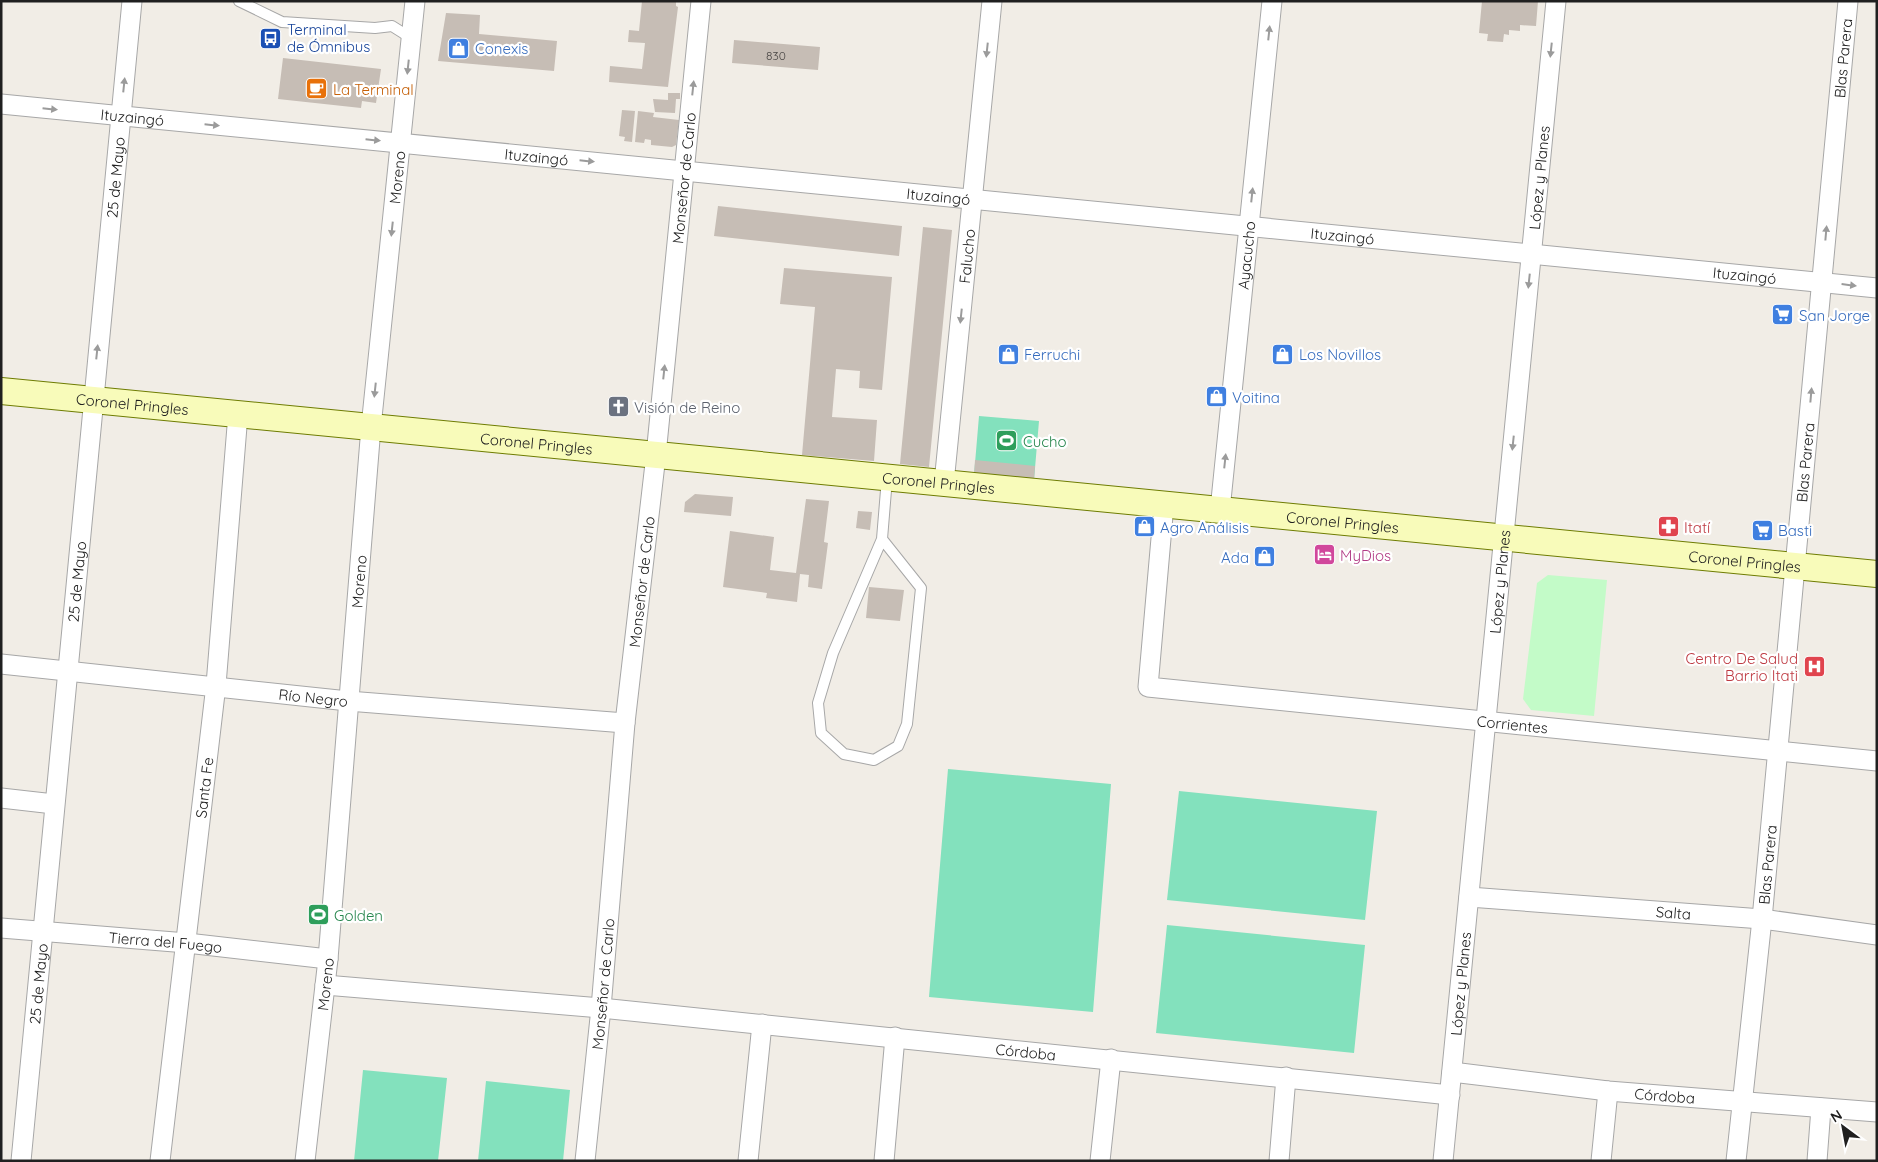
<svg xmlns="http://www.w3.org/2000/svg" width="1878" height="1162" viewBox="0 0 1878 1162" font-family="Quicksand,sans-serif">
<rect width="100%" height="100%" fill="#f1ede6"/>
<path fill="#c3fbc8" d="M 1548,575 L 1607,580 L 1594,716 L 1531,710 L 1523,699 L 1537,583 Z"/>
<path fill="#83e1bd" d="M 979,416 L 1039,421 L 1034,480 L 974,475 Z
M 948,769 L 1111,784 L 1093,1012 L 929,997 Z
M 1179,791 L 1377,811 L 1365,920 L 1167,900 Z
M 1167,925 L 1365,945 L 1354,1053 L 1156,1033 Z
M 363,1070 L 447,1078 L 438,1161 L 354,1161 Z
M 486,1081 L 570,1090 L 563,1161 L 478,1161 Z"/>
<path fill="#c6bdb5" d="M 642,1 L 676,1 L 676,6 L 678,7 L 668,87 L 609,82 L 610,66 L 642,69 L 645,43 L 628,42 L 629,30 L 639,31 Z
M 1482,1 L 1538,1 L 1536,26 L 1520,25 L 1520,31 L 1509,30 L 1509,35 L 1504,34 L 1503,42 L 1487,41 L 1488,34 L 1479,33 Z
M 446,13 L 480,15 L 479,34 L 557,41 L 554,71 L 438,61 Z
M 734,40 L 820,47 L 818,70 L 732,63 Z
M 283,58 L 381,69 L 376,103 L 362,101 L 361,108 L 278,99 Z
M 668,93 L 680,93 L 680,99 L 676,99 L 675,113 L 655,112 L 653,99 L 668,100 Z
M 622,110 L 635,111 L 632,142 L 624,141 L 625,137 L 619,136 Z
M 638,111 L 654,113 L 653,117 L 679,120 L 676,145 L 672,147 L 651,145 L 651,140 L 645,139 L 644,143 L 635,142 Z
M 718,206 L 902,226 L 899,256 L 714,236 Z
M 923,227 L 952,230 L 929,467 L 900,464 Z
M 784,268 L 892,277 L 882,390 L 859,388 L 860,371 L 836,369 L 832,417 L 877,420 L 874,461 L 802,455 L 815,307 L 780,304 Z
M 975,460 L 1035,466 L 1034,480 L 974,475 Z
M 695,494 L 733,497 L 731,516 L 684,512 L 685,502 Z
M 806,499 L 829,501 L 824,542 L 828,543 L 822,589 L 808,587 L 809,575 L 800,574 L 797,602 L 766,598 L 767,593 L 723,587 L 730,531 L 774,537 L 770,570 L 796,573 Z
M 858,511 L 872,512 L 870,530 L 856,528 Z
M 869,587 L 904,590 L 900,621 L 866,618 Z"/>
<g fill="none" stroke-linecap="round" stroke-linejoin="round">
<defs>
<path id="lane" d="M 239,1 L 282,22 L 375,28 L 392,26 L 411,38
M 882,539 L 921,588 L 907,724 L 898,746 L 874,760 L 844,754 L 821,733 L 818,703 L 833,653 L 882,539 L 887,478"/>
<g id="street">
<path id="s1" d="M 1,104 L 1877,288"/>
<path id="s2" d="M 944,483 L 992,1"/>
<path id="s3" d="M 1164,504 L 1148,687 L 1877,761"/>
<path id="s4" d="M 1220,510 L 1272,1"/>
<path id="s5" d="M 1,664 L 348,701 L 625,723"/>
<path d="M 1,798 L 54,804"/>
<path id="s6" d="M 1469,897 L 1762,919 L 1877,935"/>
<path id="s7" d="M 1,928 L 187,943 L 328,959"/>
<path id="s8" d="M 325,985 L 601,1008 L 1450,1095"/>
<path id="s9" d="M 1452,1072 L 1608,1091 L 1877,1112"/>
<path id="s10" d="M 21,1161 L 132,1"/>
<path id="s11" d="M 160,1161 L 216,685 L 238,414"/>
<path id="s12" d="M 305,1161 L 328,959 L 371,427 L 415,1"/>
<path id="s13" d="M 585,1161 L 601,1008 L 625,723 L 656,455 L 701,1"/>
<path d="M 748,1161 L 762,1024"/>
<path d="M 884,1161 L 895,1037"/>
<path d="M 1100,1161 L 1111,1059"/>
<path d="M 1279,1161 L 1286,1077"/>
<path id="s14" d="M 1443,1161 L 1556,1"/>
<path d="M 1601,1161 L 1608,1091"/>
<path id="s15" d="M 1736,1161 L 1762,919 L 1848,1"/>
<path d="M 1817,1161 L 1821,1108"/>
</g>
<g id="secondary">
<path id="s16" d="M 1,391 L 1877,574"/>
</g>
</defs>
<use href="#lane" stroke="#a7a7a7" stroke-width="12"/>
<use href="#street" stroke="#a7a7a7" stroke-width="21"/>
<use href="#secondary" stroke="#6e7c02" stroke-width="28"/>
<use href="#lane" stroke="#fff" stroke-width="10"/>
<use href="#street" stroke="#fff" stroke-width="19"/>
<use href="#secondary" stroke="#f8fbba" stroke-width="26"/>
</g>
<defs><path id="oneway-solid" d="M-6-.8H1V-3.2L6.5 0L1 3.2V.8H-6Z" transform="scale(1.25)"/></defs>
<g fill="#9b9b9b">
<use href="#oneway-solid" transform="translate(1269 33) rotate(-84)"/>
<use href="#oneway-solid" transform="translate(987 50) rotate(96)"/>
<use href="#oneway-solid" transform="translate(1551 50) rotate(96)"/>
<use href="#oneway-solid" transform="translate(408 67) rotate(96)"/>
<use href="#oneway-solid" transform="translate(124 85) rotate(-84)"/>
<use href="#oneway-solid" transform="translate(693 88) rotate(-84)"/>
<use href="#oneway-solid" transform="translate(50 109) rotate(6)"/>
<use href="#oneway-solid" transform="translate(212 125) rotate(6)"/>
<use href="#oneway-solid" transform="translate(373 140) rotate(6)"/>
<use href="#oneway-solid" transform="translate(587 161) rotate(6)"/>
<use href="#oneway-solid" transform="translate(1252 195) rotate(-84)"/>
<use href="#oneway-solid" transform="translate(392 229) rotate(96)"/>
<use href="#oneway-solid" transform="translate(1826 233) rotate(-85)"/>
<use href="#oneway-solid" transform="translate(1529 281) rotate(96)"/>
<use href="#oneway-solid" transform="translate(1849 285) rotate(7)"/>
<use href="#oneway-solid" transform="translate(961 316) rotate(96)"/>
<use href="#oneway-solid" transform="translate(97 352) rotate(-84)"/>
<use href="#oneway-solid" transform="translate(664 372) rotate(-84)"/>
<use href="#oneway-solid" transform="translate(375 390) rotate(96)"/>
<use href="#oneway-solid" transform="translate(1811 395) rotate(-85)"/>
<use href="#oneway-solid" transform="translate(1513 443) rotate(96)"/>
<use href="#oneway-solid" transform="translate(1225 461) rotate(-84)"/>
</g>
<defs>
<symbol id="bus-square" viewBox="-11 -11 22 22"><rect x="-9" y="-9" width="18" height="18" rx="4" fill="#1a4fb4" stroke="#fff"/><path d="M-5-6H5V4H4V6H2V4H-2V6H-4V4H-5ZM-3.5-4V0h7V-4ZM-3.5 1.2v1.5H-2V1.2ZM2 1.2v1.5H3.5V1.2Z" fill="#fff"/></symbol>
<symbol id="shop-square" viewBox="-11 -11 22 22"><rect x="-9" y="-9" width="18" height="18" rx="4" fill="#3f7fe0" stroke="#fff"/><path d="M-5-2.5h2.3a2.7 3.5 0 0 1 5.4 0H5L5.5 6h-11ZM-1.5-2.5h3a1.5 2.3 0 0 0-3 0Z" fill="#fff"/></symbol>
<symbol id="cafe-square" viewBox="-11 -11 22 22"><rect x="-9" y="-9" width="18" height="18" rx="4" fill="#e8710a" stroke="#fff"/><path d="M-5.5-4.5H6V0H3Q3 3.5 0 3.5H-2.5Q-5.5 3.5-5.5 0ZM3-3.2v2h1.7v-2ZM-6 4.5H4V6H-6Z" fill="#fff"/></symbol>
<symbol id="supermarket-square" viewBox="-11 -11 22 22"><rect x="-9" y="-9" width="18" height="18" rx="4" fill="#3f7fe0" stroke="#fff"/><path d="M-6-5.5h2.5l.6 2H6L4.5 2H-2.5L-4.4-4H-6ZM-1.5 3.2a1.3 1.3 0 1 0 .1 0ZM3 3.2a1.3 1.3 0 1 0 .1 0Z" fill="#fff"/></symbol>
<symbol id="church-square" viewBox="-11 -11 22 22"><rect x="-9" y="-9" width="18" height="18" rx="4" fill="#6b7280" stroke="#fff"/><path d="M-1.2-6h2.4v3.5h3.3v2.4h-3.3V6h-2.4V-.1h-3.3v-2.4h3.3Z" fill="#fff"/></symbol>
<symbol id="stadium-square" viewBox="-11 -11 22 22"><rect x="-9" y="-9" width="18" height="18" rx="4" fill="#2e9e5b" stroke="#fff"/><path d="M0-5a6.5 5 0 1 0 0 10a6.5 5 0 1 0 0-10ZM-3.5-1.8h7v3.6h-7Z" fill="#fff"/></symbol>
<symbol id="pharmacy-square" viewBox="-11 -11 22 22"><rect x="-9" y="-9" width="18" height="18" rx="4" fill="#e0444e" stroke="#fff"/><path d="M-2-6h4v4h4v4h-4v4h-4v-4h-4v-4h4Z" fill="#fff"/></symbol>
<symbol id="hotel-square" viewBox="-11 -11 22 22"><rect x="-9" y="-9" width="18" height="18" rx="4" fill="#d1479c" stroke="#fff"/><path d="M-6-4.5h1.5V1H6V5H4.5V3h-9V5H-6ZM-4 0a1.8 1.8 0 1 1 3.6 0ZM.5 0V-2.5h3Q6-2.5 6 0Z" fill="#fff"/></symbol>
<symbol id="hospital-square" viewBox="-11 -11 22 22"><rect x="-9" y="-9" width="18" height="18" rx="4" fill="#e0444e" stroke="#fff"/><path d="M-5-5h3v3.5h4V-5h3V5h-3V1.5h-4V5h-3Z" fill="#fff"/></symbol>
</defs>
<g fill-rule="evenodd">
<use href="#bus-square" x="258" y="26" width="25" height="25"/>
<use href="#shop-square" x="446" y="36" width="25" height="25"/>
<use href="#cafe-square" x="304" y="76" width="25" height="25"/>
<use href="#supermarket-square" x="1770" y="302" width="25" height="25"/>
<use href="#shop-square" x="996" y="342" width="25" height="25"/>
<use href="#shop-square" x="1270" y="342" width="25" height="25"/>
<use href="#shop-square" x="1204" y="384" width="25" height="25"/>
<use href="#church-square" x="606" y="394" width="25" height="25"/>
<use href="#stadium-square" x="994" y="428" width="25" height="25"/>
<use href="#shop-square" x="1132" y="514" width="25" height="25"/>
<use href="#pharmacy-square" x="1656" y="514" width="25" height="25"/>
<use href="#supermarket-square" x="1750" y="518" width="25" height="25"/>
<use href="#hotel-square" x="1312" y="542" width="25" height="25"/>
<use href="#shop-square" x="1252" y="544" width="25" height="25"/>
<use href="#hospital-square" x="1802" y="654" width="25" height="25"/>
<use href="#stadium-square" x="306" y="902" width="25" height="25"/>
</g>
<g text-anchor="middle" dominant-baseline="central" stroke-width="4.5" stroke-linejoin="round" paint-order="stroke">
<g font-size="12" fill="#4a4745">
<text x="776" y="55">830</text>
</g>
<g font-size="15" fill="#164399" stroke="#fff" text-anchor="start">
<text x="287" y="29">Terminal<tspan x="287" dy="17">de Ómnibus</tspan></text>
</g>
<g font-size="15" fill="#366cbe" stroke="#fff" text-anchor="start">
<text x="475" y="48">Conexis</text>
<text x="1799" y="315">San Jorge</text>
<text x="1024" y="354">Ferruchi</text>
<text x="1299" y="354">Los Novillos</text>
<text x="1232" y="397">Voitina</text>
<text x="1160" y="527">Agro Análisis</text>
<text x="1778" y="530">Basti</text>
<text x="1249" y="557" text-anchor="end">Ada</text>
</g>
<g font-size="15" fill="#202020" stroke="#fff">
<text stroke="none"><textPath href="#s15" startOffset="1108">Blas Parera</textPath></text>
<text stroke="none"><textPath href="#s1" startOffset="132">Ituzaingó</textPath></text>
<text stroke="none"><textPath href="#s1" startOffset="538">Ituzaingó</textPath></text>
<text stroke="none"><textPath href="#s10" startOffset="988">25 de Mayo</textPath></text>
<text stroke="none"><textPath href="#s12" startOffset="988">Moreno</textPath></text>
<text stroke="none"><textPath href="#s13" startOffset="988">Monseñor de Carlo</textPath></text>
<text stroke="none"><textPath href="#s14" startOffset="988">López y Planes</textPath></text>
<text stroke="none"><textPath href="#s1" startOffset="942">Ituzaingó</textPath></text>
<text stroke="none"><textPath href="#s1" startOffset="1348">Ituzaingó</textPath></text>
<text stroke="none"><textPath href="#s4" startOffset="256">Ayacucho</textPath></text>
<text stroke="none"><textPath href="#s2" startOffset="228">Falucho</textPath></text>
<text stroke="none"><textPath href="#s1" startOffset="1752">Ituzaingó</textPath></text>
<text stroke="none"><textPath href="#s16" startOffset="132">Coronel Pringles</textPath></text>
<text stroke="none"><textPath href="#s16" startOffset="538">Coronel Pringles</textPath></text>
<text stroke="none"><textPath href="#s15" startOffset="702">Blas Parera</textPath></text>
<text stroke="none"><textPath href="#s16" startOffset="942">Coronel Pringles</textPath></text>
<text stroke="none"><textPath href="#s16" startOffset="1348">Coronel Pringles</textPath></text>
<text stroke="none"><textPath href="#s16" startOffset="1752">Coronel Pringles</textPath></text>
<text stroke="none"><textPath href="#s10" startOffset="582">25 de Mayo</textPath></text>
<text stroke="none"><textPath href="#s12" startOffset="582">Moreno</textPath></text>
<text stroke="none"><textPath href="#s13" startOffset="582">Monseñor de Carlo</textPath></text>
<text stroke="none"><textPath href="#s14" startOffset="582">López y Planes</textPath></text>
<text stroke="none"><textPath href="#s5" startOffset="314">Río Negro</textPath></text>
<text stroke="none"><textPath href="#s3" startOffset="550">Corrientes</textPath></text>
<text stroke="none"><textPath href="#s11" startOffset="376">Santa Fe</textPath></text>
<text stroke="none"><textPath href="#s15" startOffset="298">Blas Parera</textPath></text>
<text stroke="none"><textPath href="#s6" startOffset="205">Salta</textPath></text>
<text stroke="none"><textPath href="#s7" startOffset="165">Tierra del Fuego</textPath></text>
<text stroke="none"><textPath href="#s10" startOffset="178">25 de Mayo</textPath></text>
<text stroke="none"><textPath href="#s12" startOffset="178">Moreno</textPath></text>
<text stroke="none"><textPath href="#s13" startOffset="178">Monseñor de Carlo</textPath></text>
<text stroke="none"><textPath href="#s14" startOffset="178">López y Planes</textPath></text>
<text stroke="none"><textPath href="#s8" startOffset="704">Córdoba</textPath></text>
<text stroke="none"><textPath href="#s9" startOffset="214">Córdoba</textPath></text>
</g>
<g font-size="15" fill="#c56008" stroke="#fff" text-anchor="start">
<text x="333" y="89">La Terminal</text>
</g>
<g font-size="15" fill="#5b616d" stroke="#fff" text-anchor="start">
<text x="634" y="407">Visión de Reino</text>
</g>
<g font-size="15" fill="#27864d" stroke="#fff" text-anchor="start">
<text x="1023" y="441">Cucho</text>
<text x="334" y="915">Golden</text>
</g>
<g font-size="15" fill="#be3a42" stroke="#fff" text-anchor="start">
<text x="1684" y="527">Itatí</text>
<text x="1798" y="658" text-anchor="end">Centro De Salud<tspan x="1798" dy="17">Barrio Itati</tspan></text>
</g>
<g font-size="15" fill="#b23c85" stroke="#fff" text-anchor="start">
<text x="1340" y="555">MyDios</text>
</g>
</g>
<rect width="1878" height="1162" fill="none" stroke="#202020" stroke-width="5"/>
<g transform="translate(1843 1127) rotate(328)" stroke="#ffffff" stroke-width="4" paint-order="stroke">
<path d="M0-4L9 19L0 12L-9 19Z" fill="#202020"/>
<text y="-8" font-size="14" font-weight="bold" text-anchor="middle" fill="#202020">N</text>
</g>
</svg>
